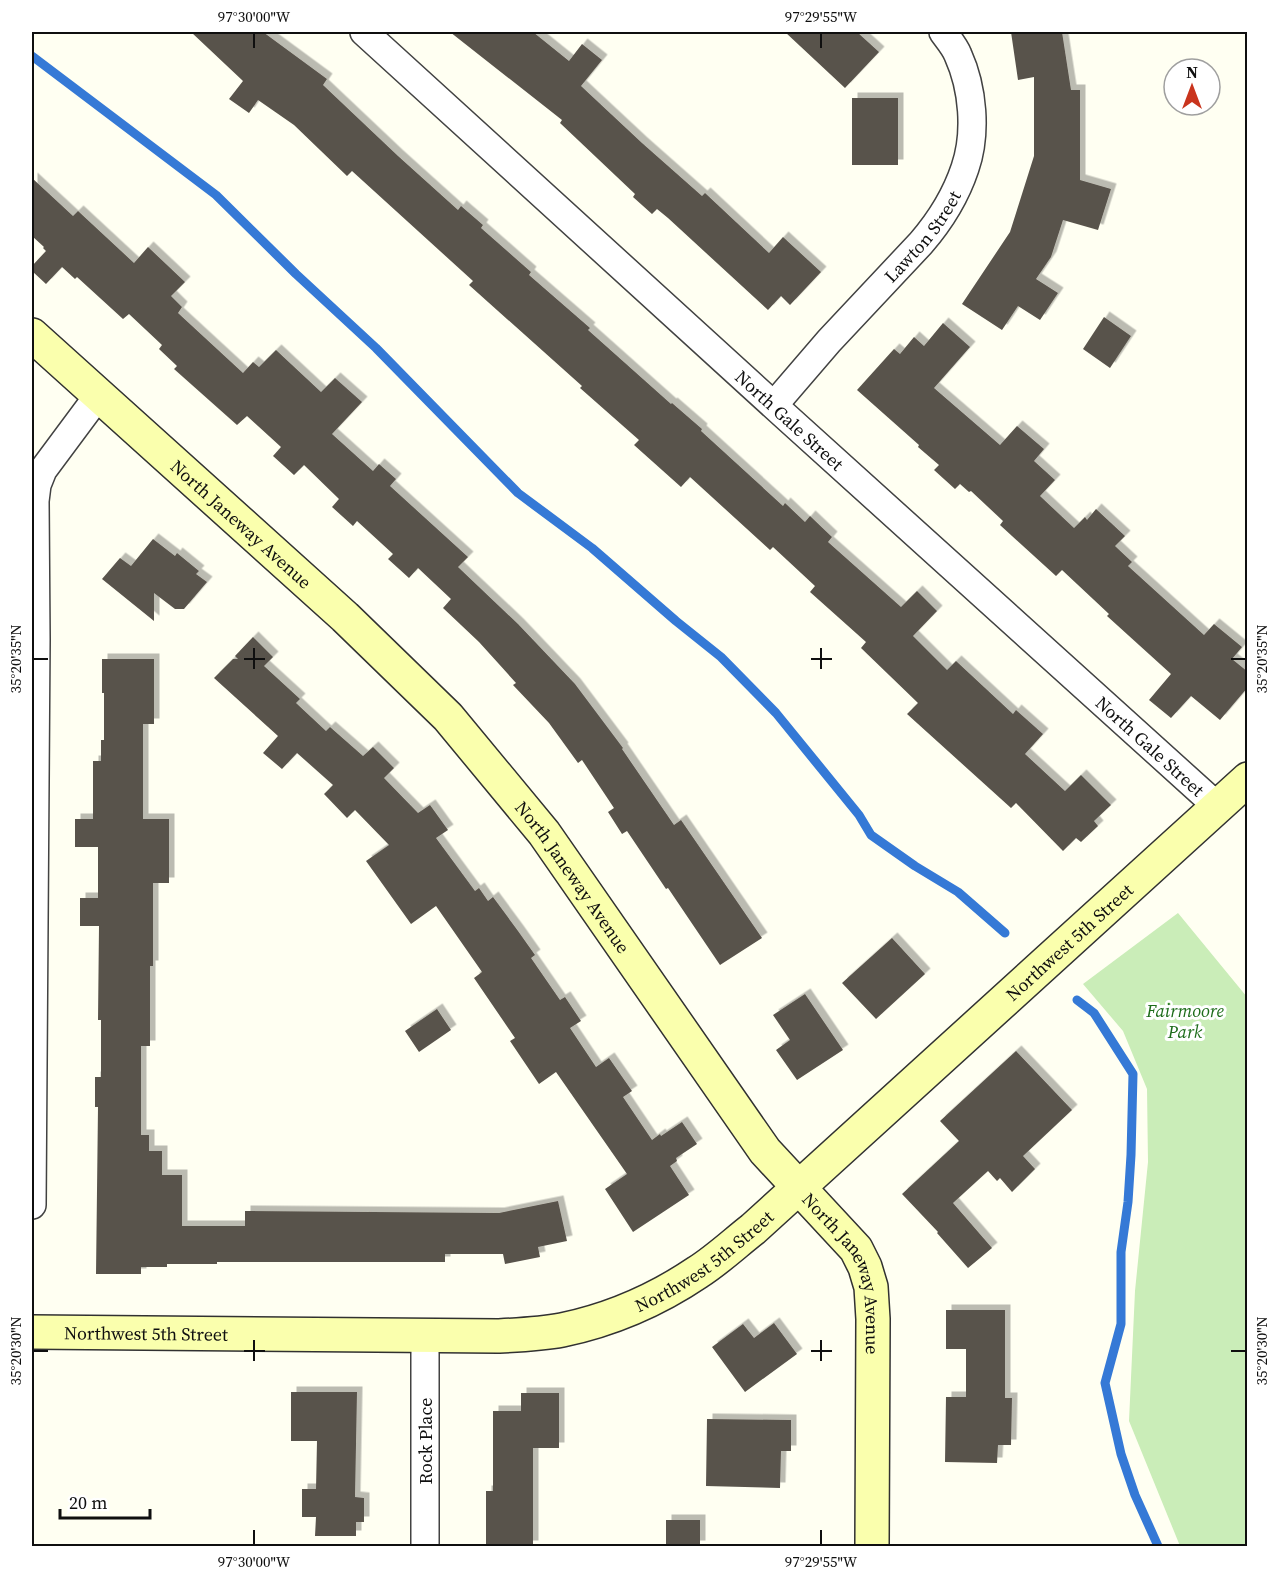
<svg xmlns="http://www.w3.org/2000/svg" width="1279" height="1578" viewBox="0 0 1279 1578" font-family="'Source Serif 4',serif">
<defs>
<filter id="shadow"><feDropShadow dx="5.5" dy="-5.5" stdDeviation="0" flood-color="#0004"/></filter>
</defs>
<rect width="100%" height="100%" fill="#fffff2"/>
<path fill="#caedb8" d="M 1178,913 L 1247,997 L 1247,1546 L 1180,1546 L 1129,1421 L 1135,1291 L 1148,1162 L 1147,1089 L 1123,1031 L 1083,984 Z"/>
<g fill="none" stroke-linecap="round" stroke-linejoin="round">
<path stroke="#3579d6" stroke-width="9" d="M 32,56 L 216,195 L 296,274 L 376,348 L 518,493 L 592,548 L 676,621 L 721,657 L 776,713 L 859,815 L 871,835 L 915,866 L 958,892 L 1005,933
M 1077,1000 L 1094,1013 L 1133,1074 L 1131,1155 L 1128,1202 L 1121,1252 L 1121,1324 L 1105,1383 L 1121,1454 L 1135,1495 L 1158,1546"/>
</g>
<path fill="#59534b" filter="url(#shadow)" d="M 191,32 L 263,32 L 327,79 L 323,85 L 398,156 L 458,210 L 461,206 L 483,225 L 481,228 L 531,272 L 529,275 L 590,328 L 588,330 L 671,404 L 672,403 L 702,429 L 701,431 L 783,506 L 785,503 L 805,522 L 810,516 L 832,537 L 828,542 L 901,607 L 917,591 L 937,611 L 913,636 L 947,670 L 956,661 L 1013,714 L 1016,710 L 1043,734 L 1025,754 L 1065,791 L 1081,775 L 1111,805 L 1094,821 L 1098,826 L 1081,842 L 1076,838 L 1063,851 L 1016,803 L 1011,808 L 907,714 L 918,703 L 861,648 L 866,642 L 810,592 L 815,586 L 773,547 L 770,550 L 690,477 L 681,487 L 634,445 L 639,440 L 580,388 L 582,386 L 469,285 L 473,281 L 352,171 L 347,176 L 294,125 L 258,100 L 249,113 L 229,99 L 243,81 Z
M 450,32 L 533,32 L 569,61 L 582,44 L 602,60 L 581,86 L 642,143 L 702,196 L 705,193 L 769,253 L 783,237 L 821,272 L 790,305 L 781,296 L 768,310 L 668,218 L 657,209 L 652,214 L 633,197 L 635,194 L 560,123 L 562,120 Z
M 785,32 L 857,32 L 879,52 L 845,88 Z
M 1011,32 L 1062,32 L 1071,90 L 1080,90 L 1080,180 L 1111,189 L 1098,230 L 1063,220 L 1051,257 L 1036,279 L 1058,293 L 1040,320 L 1018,306 L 1002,330 L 962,304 L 1010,232 L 1034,156 L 1034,77 L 1018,80 Z
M 852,98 L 898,98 L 898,165 L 852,165 Z
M 32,178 L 73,216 L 78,211 L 134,263 L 148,247 L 185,282 L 171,296 L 182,307 L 178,313 L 243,373 L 253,362 L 259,367 L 276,350 L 321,392 L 335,378 L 362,402 L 332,434 L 373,471 L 379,464 L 396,479 L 390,486 L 468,557 L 458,567 L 518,624 L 575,684 L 623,748 L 622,749 L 674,825 L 681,820 L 762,938 L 720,965 L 668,888 L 666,889 L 627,831 L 622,834 L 608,812 L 614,808 L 582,760 L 578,763 L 549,723 L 513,685 L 516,683 L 479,642 L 443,608 L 451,599 L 418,568 L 409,578 L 388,559 L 393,554 L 357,521 L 353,526 L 332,507 L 339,499 L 304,465 L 294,475 L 273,456 L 281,447 L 247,416 L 237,425 L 174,369 L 177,366 L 159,349 L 162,345 L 129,314 L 123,319 L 77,277 L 75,279 L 62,267 L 46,284 L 32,271 L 32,266 L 46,251 L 43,248 L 44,247 L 32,236 Z
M 1104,317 L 1131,336 L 1110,368 L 1083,349 Z
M 943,323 L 970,347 L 934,388 L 1000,445 L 1017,426 L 1044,449 L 1034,461 L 1055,480 L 1040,496 L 1074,528 L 1085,517 L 1087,520 L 1096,509 L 1125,536 L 1115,546 L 1132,562 L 1128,566 L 1204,635 L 1214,624 L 1242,647 L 1232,659 L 1248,672 L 1248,687 L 1220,720 L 1191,696 L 1171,718 L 1149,700 L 1171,674 L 1107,616 L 1109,614 L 1062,570 L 1056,576 L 1000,525 L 1003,521 L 971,491 L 969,492 L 960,484 L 955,489 L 934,470 L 939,465 L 918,447 L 919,445 L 857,390 L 894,349 L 900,354 L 914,337 L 924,346 Z
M 153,539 L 175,556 L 177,553 L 199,571 L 196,574 L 207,582 L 184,609 L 175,609 L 154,593 L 154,621 L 102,579 L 120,558 L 131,566 Z
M 253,637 L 273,657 L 264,666 L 300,699 L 296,703 L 326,731 L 330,727 L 363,756 L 373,747 L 394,768 L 384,778 L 418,813 L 430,805 L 448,830 L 436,838 L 475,891 L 479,888 L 488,901 L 493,897 L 518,931 L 535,955 L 531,958 L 560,1000 L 565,997 L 581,1021 L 570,1028 L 596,1067 L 609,1058 L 632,1091 L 623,1097 L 652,1140 L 660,1134 L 661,1136 L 682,1122 L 697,1144 L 676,1158 L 677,1161 L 670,1166 L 689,1195 L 633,1232 L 605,1189 L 627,1174 L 556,1072 L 539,1084 L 510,1041 L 515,1038 L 474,978 L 482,972 L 436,906 L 411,924 L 366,861 L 389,845 L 355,810 L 347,818 L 324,794 L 333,785 L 297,753 L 282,769 L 263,753 L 278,736 L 214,678 L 233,659 L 238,659 L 235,656 Z
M 102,659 L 154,659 L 154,724 L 143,724 L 143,819 L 169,819 L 169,883 L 153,883 L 153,966 L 150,966 L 150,1046 L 141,1046 L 141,1135 L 149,1135 L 149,1151 L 162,1151 L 162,1175 L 182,1175 L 182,1226 L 245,1226 L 245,1211 L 499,1213 L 558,1201 L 567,1241 L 538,1247 L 540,1257 L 505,1264 L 503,1254 L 445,1254 L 445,1262 L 217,1262 L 217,1264 L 167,1264 L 167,1267 L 141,1267 L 141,1274 L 96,1274 L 98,1107 L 95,1107 L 95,1077 L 101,1077 L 101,1020 L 98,1020 L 99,926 L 80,926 L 80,898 L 98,898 L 98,847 L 75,847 L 75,819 L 93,819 L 93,761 L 101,761 L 101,740 L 104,740 L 104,693 L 102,693 Z
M 892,938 L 925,974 L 876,1019 L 842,983 Z
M 805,994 L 843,1050 L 797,1080 L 776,1050 L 790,1040 L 773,1015 Z
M 437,1009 L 451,1030 L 419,1052 L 405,1031 Z
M 1016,1051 L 1072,1110 L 1023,1156 L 1035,1169 L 1012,1192 L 1000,1178 L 997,1181 L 988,1171 L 953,1203 L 992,1248 L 968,1268 L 937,1233 L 938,1232 L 902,1194 L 959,1141 L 940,1121 Z
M 946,1310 L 1005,1310 L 1005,1398 L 1012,1398 L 1011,1445 L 998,1445 L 997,1463 L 945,1462 L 946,1397 L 966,1397 L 966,1349 L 946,1349 Z
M 774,1323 L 797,1354 L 745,1392 L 712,1347 L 743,1324 L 754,1338 Z
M 291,1392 L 357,1392 L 355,1497 L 364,1498 L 364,1522 L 356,1522 L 356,1536 L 315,1536 L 316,1517 L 302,1517 L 302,1489 L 316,1489 L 317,1441 L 291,1441 Z
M 521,1393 L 559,1393 L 559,1448 L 533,1448 L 533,1546 L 486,1546 L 486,1491 L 493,1491 L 493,1411 L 521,1411 Z
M 707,1419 L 791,1420 L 791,1451 L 781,1451 L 780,1488 L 706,1486 Z
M 666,1520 L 700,1520 L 700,1546 L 666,1546 Z"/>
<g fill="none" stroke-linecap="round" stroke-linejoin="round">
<defs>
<g id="street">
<path id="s1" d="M 364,32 L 782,413 L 1218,807"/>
<path id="s2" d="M 774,405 L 829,341 L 921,243 C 940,221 956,195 965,168 C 977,133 973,88 958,55 C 955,47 948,39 943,32"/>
<path d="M 32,1205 L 36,639 L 35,501 L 37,485 L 43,470 L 98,396"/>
<path d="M 425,1335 L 425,1546"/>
</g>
<g id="secondary">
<path id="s3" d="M 32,335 L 345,617 L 448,717 L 544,833 L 765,1151 L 856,1249 L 865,1267 L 871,1287 L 873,1319 L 872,1546"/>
<path id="s4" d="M 32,1332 L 498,1336 C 519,1335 541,1334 562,1330 C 610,1320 658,1299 698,1272 C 717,1260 735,1243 753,1229 L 1248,779"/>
</g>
</defs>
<use href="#street" stroke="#424242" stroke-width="30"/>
<use href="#secondary" stroke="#313131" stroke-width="36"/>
<use href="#street" stroke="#fff" stroke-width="27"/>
<use href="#secondary" stroke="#faffad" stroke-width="33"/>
</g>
<path fill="none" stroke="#0f0f0f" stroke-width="2" d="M 254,33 L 254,48M 821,33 L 821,48M 254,648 L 254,669M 821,648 L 821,669M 33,659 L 48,659M 244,659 L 265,659M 811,659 L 832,659M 1231,659 L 1246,659M 254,1340 L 254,1361M 821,1340 L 821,1361M 33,1351 L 48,1351M 244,1351 L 265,1351M 811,1351 L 832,1351M 1231,1351 L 1246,1351M 254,1530 L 254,1545M 821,1530 L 821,1545"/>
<g text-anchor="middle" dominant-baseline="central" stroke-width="6" stroke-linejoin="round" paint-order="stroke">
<g font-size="18" fill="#0f0f0f" stroke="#fff">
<text stroke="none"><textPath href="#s2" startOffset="225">Lawton Street</textPath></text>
<text stroke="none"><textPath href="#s1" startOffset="576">North Gale Street</textPath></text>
<text stroke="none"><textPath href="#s3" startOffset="282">North Janeway Avenue</textPath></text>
<text stroke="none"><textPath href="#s1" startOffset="1062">North Gale Street</textPath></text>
<text stroke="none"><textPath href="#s3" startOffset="768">North Janeway Avenue</textPath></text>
<text stroke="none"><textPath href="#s4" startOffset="1176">Northwest 5th Street</textPath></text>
<text stroke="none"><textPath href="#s4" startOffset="690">Northwest 5th Street</textPath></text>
<text stroke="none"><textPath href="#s3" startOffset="1254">North Janeway Avenue</textPath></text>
<text stroke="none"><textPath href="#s4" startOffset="114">Northwest 5th Street</textPath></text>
<text transform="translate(425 1441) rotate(-90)">Rock Place</text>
</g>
<g font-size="18" font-style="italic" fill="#1d6c1a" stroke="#fff">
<text x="1185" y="1010">Fairmoore<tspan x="1185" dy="21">Park</tspan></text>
</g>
</g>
<rect width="1279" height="1578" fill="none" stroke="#ffffff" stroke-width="66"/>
<g transform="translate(1192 87)"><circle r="28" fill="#ffffff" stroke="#9f9f9f" stroke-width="1.5"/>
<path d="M0-4.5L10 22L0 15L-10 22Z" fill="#c9341d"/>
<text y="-9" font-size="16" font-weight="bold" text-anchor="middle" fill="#0f0f0f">N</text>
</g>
<path d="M60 1509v9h90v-9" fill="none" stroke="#0f0f0f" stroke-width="3"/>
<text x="69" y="1509" font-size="18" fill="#0f0f0f" stroke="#ffffff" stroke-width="4.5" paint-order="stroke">20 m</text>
<rect x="33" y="33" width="1213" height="1512" fill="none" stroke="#0f0f0f" stroke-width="2"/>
<g font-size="15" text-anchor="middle" fill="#0f0f0f">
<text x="254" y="22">97°30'00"W</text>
<text x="821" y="22">97°29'55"W</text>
<text transform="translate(16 659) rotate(-90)" y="5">35°20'35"N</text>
<text transform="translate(1262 659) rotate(-90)" y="5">35°20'35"N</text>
<text transform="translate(16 1351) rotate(-90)" y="5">35°20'30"N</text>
<text transform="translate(1262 1351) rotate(-90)" y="5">35°20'30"N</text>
<text x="254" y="1567">97°30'00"W</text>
<text x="821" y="1567">97°29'55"W</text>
</g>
</svg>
